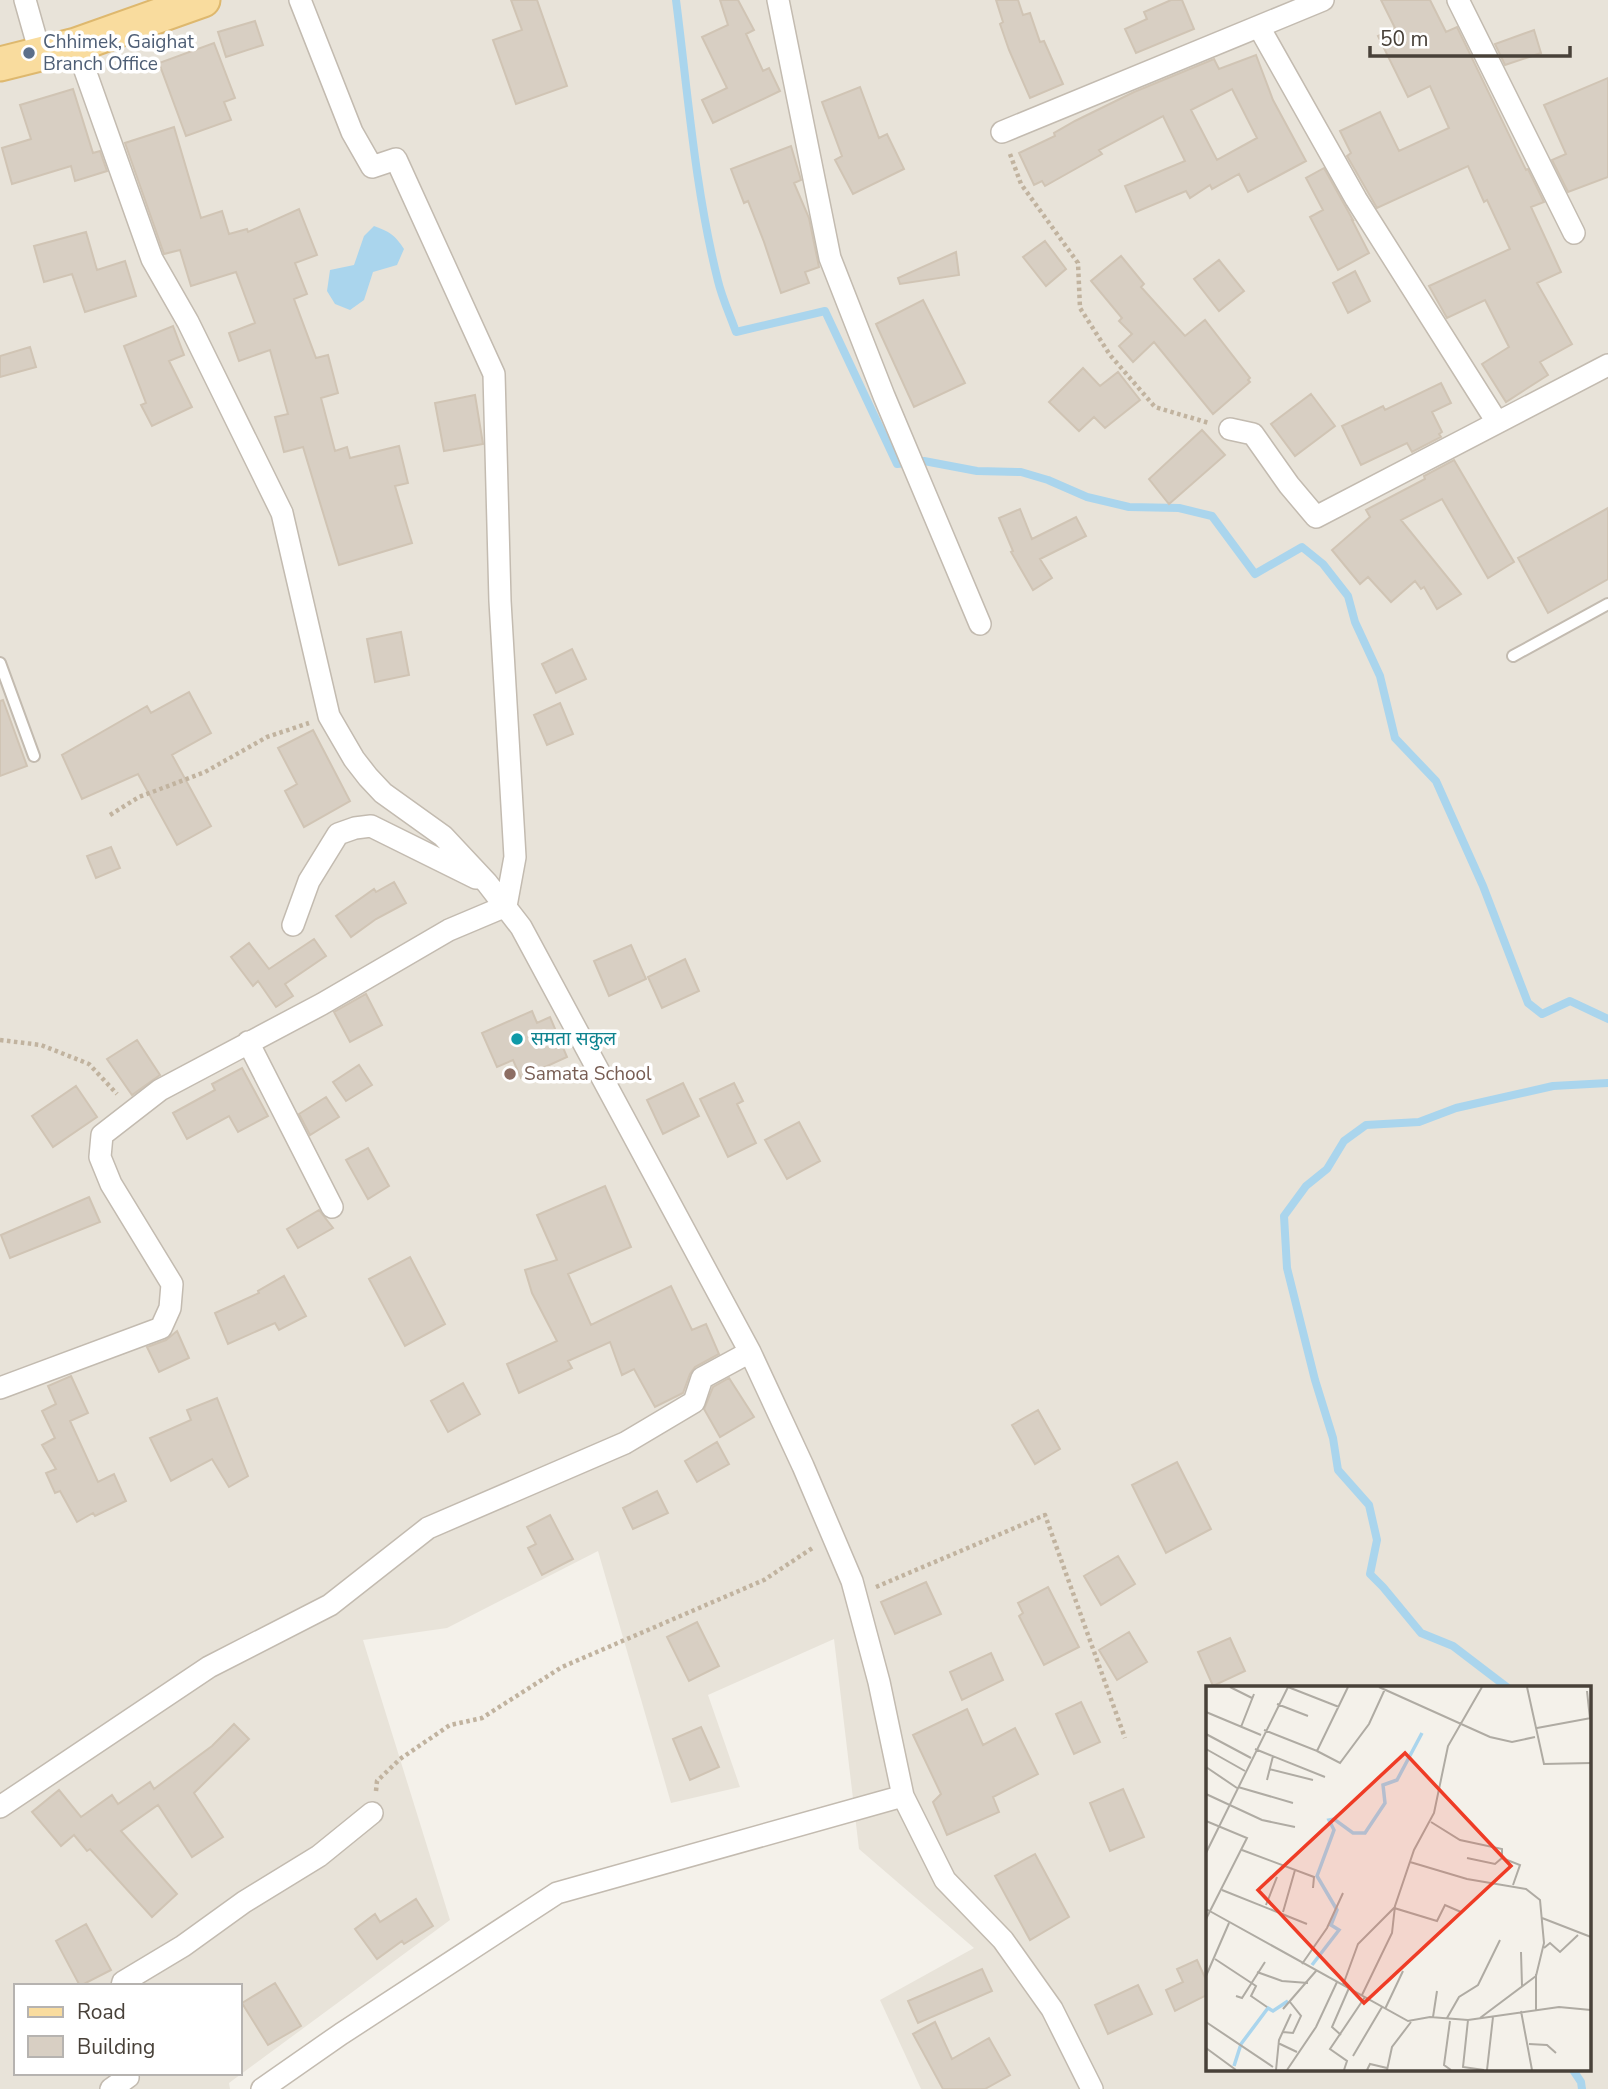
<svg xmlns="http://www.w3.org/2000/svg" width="1608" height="2089" viewBox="0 0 1608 2089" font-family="'Nunito Sans','Noto Sans Devanagari',sans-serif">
<rect width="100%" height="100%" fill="#f4f1ea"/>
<path fill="#e8e3d9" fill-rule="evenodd" d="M 0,0 L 1608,0 L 1608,2089 L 921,2089 L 880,2000 L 974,1948 L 859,1849 L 834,1639 L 708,1695 L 740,1787 L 671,1803 L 598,1551 L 447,1628 L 363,1640 L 450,1920 L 229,2083 L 230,2089 L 0,2089 ZM 1207,1688 L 1589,1688 L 1589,2070 L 1207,2070 ZM 16,1986 L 240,1986 L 240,2073 L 16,2073 Z"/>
<path fill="#aad5ed" d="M 374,226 C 389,231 396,236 404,249 L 397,265 L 373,272 L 364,300 L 350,310 L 335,304 L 327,291 L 330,270 L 354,265 L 364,236 Z"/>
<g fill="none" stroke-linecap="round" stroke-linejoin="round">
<path stroke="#aad5ed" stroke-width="8" d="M 676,0 C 688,94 695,190 718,281 C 722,298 730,315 736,332 L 825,311 L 897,464 L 924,461 L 977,471 L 1021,472 L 1048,480 L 1087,497 L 1129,507 L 1179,508 L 1212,516 L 1255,574 L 1302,547 L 1323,564 L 1348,596 L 1355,622 L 1380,676 L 1395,738 L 1436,781 L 1483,886 L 1528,1003 L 1542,1014 L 1570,1001 L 1608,1019
M 1508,1688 L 1453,1646 L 1421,1633 L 1383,1587 L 1370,1574 L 1377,1540 L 1369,1505 L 1338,1470 L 1333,1438 L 1315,1380 L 1287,1268 L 1284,1216 L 1306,1186 L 1327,1169 L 1344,1141 L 1366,1125 L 1419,1122 L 1456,1108 L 1553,1086 L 1608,1083
M 1573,2070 L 1581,2082 L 1582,2089"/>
</g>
<path fill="#d8cfc3" stroke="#d0c4b4" stroke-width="2" fill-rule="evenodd" d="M 511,0 L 537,0 L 567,86 L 516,104 L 493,40 L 522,30 Z
M 720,0 L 738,0 L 754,30 L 746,34 L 763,71 L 769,68 L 780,91 L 713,123 L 702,100 L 727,88 L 702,37 L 728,25 Z
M 996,0 L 1018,0 L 1023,15 L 1030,13 L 1040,42 L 1044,41 L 1063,84 L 1030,98 L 1009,50 L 1000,24 L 1003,22 Z
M 1171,0 L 1182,0 L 1194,29 L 1136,53 L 1125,29 L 1147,19 L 1144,12 Z
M 1381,0 L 1430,0 L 1446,32 L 1457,27 L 1526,170 L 1528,169 L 1544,202 L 1531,207 L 1561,272 L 1537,283 L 1572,344 L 1540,362 L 1548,375 L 1506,402 L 1482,364 L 1509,347 L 1485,300 L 1447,318 L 1429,286 L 1510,249 L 1487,200 L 1484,202 L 1468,166 L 1377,208 L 1347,156 L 1351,153 L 1340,131 L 1380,112 L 1399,151 L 1449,128 L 1430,86 L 1408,97 L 1378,36 L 1395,28 Z
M 255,21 L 263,45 L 226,57 L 218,32 Z
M 1534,30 L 1541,53 L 1505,65 L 1495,44 Z
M 214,43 L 235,98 L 224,102 L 231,120 L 186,136 L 159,63 Z
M 1256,55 L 1273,100 L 1306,161 L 1248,192 L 1239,174 L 1212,189 L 1210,185 L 1190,198 L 1186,191 L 1136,212 L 1125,186 L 1185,161 L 1163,116 L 1099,150 L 1102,154 L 1045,186 L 1042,181 L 1034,185 L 1019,153 L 1055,136 L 1054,133 L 1075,121 L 1134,92 L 1214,59 L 1219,69 ZM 1232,89 L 1257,138 L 1217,160 L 1191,110 Z
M 1608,78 L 1608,177 L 1568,192 L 1552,160 L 1566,154 L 1544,105 Z
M 860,87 L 879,138 L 887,134 L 904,169 L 853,194 L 835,160 L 842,156 L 822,102 Z
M 73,89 L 93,153 L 100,151 L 107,171 L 75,181 L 71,166 L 12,184 L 2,148 L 31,139 L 20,105 Z
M 174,127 L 201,218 L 222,211 L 229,234 L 247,229 L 248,232 L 299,209 L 317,255 L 295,263 L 307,294 L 294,299 L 316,358 L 328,355 L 338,393 L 321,398 L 335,451 L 347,447 L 350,458 L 399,446 L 408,483 L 395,486 L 412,543 L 339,565 L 303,447 L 284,452 L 275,417 L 288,414 L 270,350 L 239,361 L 229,333 L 255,323 L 236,272 L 191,286 L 180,250 L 164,254 L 125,143 Z
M 791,146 L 801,180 L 794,183 L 809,218 L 819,267 L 805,272 L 809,283 L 781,293 L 764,242 L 748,201 L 744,203 L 731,169 Z
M 1324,168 L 1353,220 L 1352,220 L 1369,253 L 1338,270 L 1310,217 L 1323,210 L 1306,178 Z
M 86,232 L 97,270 L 125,261 L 136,296 L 85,312 L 72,274 L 44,282 L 34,246 Z
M 1045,241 L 1066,269 L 1046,286 L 1023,257 Z
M 956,252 L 959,275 L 900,284 L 898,278 Z
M 1121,256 L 1144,284 L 1141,287 L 1185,336 L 1205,320 L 1250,378 L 1248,380 L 1250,382 L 1213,414 L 1154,342 L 1133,362 L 1119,346 L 1132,334 L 1119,321 L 1122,318 L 1091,281 Z
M 1219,260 L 1244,291 L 1219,311 L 1194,279 Z
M 1355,271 L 1370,301 L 1348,313 L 1333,283 Z
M 923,300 L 965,383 L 914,407 L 876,324 Z
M 173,326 L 184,355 L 169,361 L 192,407 L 152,426 L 141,405 L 146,403 L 124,346 Z
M 30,347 L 36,367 L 0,377 L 0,356 Z
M 1083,368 L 1100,386 L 1118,372 L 1140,400 L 1105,428 L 1094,417 L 1079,431 L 1049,402 Z
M 1441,383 L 1451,403 L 1432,412 L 1442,432 L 1439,434 L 1441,437 L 1412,452 L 1407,443 L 1361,465 L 1342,426 L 1383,406 L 1385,410 Z
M 1311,394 L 1335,426 L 1295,456 L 1271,424 Z
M 475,395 L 483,444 L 444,451 L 435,403 Z
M 1202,430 L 1225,455 L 1169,504 L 1149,479 Z
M 1454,460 L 1514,562 L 1488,578 L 1442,499 L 1401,520 L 1461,594 L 1437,609 L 1424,587 L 1421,589 L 1415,581 L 1391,602 L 1368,577 L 1360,584 L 1332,550 L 1370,517 L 1366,510 L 1425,479 L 1424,476 Z
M 1608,508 L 1608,579 L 1548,613 L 1518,558 Z
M 1020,509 L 1032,539 L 1076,517 L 1086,536 L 1040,559 L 1052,578 L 1033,590 L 1011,552 L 1013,551 L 999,518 Z
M 401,632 L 409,675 L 375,682 L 367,639 Z
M 572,649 L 586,679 L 556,693 L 542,664 Z
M 189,692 L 211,733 L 172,755 L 211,826 L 177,845 L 138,774 L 82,799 L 62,755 L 147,706 L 151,713 Z
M 3,700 L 27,766 L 0,776 L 0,701 Z
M 560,703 L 573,734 L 547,745 L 534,715 Z
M 313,730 L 350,801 L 304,827 L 285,791 L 297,784 L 278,748 Z
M 111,847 L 120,868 L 96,878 L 87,856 Z
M 394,882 L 406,903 L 376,919 L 351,937 L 336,916 L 374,889 L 376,892 Z
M 314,939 L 326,956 L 285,984 L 293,996 L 276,1007 L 258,981 L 253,986 L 231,957 L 249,943 L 269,969 Z
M 631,945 L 646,979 L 609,996 L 594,961 Z
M 685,959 L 699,991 L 662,1008 L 648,977 Z
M 366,994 L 382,1025 L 350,1042 L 334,1012 Z
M 532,1011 L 537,1023 L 550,1017 L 567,1057 L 521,1078 L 513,1060 L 497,1067 L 482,1033 Z
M 137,1040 L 160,1075 L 132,1095 L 107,1059 Z
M 359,1065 L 372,1085 L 346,1101 L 333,1082 Z
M 242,1068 L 268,1116 L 238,1132 L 229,1116 L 187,1139 L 173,1113 L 215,1090 L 212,1084 Z
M 683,1083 L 699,1116 L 663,1134 L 647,1100 Z
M 734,1083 L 743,1101 L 737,1104 L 756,1143 L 728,1157 L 700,1099 Z
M 76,1086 L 97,1117 L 53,1147 L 32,1116 Z
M 326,1097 L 339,1117 L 310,1135 L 299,1114 Z
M 799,1122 L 820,1161 L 787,1179 L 765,1140 Z
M 368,1148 L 389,1186 L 368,1199 L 346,1160 Z
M 605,1186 L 631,1247 L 568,1274 L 591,1325 L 671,1286 L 692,1330 L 706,1324 L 719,1354 L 695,1367 L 690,1374 L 683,1393 L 655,1407 L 634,1369 L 622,1375 L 610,1342 L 568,1361 L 572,1368 L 519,1393 L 507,1364 L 557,1341 L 532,1293 L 525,1270 L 557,1260 L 537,1215 Z
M 89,1197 L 100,1222 L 10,1258 L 1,1235 Z
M 319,1210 L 333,1228 L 298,1248 L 287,1229 Z
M 410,1257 L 445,1324 L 405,1346 L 369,1279 Z
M 284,1276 L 306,1316 L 279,1330 L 275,1323 L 228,1344 L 215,1313 L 259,1293 L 258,1291 Z
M 177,1331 L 189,1358 L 159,1372 L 147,1347 L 166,1340 Z
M 71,1376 L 88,1413 L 70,1421 L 98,1482 L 114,1474 L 126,1501 L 95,1516 L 93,1513 L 77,1522 L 60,1491 L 55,1493 L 46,1473 L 56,1469 L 42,1445 L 55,1438 L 42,1411 L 56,1404 L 48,1386 Z
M 729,1378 L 754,1417 L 720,1437 L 704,1409 L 713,1387 Z
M 463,1383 L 480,1414 L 448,1432 L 431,1401 Z
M 217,1398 L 248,1476 L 229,1487 L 212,1459 L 171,1481 L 150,1438 L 191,1420 L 187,1410 Z
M 1038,1410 L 1060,1449 L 1035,1464 L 1012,1425 Z
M 717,1442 L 729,1464 L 697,1482 L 685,1461 Z
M 1177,1462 L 1211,1529 L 1166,1553 L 1132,1485 Z
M 657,1491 L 668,1513 L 633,1529 L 623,1508 Z
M 550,1515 L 573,1559 L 542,1575 L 528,1548 L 536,1544 L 527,1527 Z
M 1118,1556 L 1135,1584 L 1101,1605 L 1084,1576 Z
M 926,1582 L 941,1614 L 895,1634 L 881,1602 Z
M 1048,1587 L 1079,1647 L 1044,1665 L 1019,1616 L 1023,1613 L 1018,1603 Z
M 697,1622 L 719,1666 L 689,1681 L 667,1637 Z
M 1129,1632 L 1147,1662 L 1117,1680 L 1099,1650 Z
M 1230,1638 L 1245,1671 L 1213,1686 L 1198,1652 Z
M 991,1653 L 1003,1680 L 962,1700 L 950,1672 Z
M 1081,1702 L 1100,1742 L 1074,1754 L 1056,1714 Z
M 967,1709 L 983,1745 L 1015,1728 L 1038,1774 L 993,1797 L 999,1812 L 947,1835 L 933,1802 L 941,1794 L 913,1735 Z
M 234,1724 L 249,1739 L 194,1793 L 223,1837 L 192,1857 L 158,1805 L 121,1831 L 177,1894 L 152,1917 L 90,1849 L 87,1851 L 74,1835 L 61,1846 L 32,1812 L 59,1790 L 81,1817 L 112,1795 L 118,1804 L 150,1782 L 154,1789 L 212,1746 Z
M 701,1727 L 719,1767 L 690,1780 L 673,1739 Z
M 1123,1789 L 1144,1837 L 1110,1851 L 1090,1803 Z
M 1035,1854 L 1069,1917 L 1030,1940 L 995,1876 Z
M 416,1899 L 433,1926 L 404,1944 L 402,1941 L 377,1959 L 355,1929 L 375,1914 L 380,1922 Z
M 86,1924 L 111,1970 L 80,1986 L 56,1941 Z
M 1197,1960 L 1207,1982 L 1207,1995 L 1175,2011 L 1166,1990 L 1183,1982 L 1177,1969 Z
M 982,1969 L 992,1991 L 918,2023 L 908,2001 Z
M 275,1983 L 301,2026 L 268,2045 L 242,2003 Z
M 1138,1985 L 1152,2014 L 1108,2034 L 1095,2005 Z
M 935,2022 L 952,2059 L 989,2038 L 1010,2075 L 985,2089 L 943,2089 L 913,2034 Z"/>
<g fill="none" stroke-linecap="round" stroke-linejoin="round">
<defs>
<path id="lane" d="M 1513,656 L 1608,604
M 0,663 L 34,756"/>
<path id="street" d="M 25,0 L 40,53
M 778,0 L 830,258 L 884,396 L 980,624
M 1458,0 L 1574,233
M 1259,27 L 1356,199 L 1497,422
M 76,45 L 152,259 L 188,322 L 282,513 L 329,716 L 354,759 L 368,777 L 383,793 L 443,836 L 487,883 L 521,927 L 750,1352 L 803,1466 L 852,1581 L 879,1682 L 903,1796 L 945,1880 L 1003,1940 L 1052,2009 L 1092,2089
M 1002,132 L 1323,0
M 1230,429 L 1253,434 L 1289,485 L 1316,517 L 1608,365
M 293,925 L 309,881 L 338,834 L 355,828 L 371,826 L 476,878
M 248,1042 L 332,1207
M 0,1388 L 161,1328 L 170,1308 L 172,1284 L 111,1184 L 100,1157 L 102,1135 L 160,1090 L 322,1004 L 449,930 L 506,906 L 515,857 L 500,601 L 494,374 L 396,159 L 372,167 L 352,132 L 300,0
M 0,1807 L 209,1667 L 330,1605 L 428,1528 L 625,1443 L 694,1402 L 702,1378 L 750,1352
M 122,1986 L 123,1982 L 183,1946 L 244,1902 L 319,1856 L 372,1813
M 111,2089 L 128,2077 L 127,2073
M 262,2089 L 341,2034 L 557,1893 L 903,1796"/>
<path id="primary" d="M 0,64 L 76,45 L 203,0"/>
</defs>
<use href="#lane" stroke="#c3bbb0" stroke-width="14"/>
<use href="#street" stroke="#c3bbb0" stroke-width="24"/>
<use href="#primary" stroke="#deb86e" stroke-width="37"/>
<path stroke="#c1b39f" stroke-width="4.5" stroke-dasharray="3.5 3.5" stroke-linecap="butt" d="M 1010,154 L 1021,184 L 1078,263 L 1080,308 L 1110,355 L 1155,407 L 1209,423
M 110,815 L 139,797 L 205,772 L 267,737 L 309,723
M 0,1040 L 41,1045 L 89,1064 L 117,1094
M 876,1587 L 1045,1515 L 1125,1738
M 376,1791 L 377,1781 L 400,1759 L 450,1725 L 482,1718 L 562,1667 L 764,1580 L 814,1547"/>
<use href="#lane" stroke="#fff" stroke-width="10"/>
<use href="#street" stroke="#fff" stroke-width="21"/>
<use href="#primary" stroke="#f9dc9e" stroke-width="33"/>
</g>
<circle fill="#5c6f8a" stroke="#fff" stroke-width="2.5" cx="29" cy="53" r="7"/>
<circle fill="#0f9aa8" stroke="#fff" stroke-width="2.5" cx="517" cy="1039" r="7"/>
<circle fill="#8d6e63" stroke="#fff" stroke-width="2.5" cx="510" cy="1074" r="7"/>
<g text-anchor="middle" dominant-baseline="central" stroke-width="7" stroke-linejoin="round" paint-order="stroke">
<g font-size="19" fill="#4e5e75" stroke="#fff" text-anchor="start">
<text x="43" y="42">Chhimek, Gaighat<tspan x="43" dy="22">Branch Office</tspan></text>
</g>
<g font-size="19" fill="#0d838f" stroke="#fff" text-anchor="start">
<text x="531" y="1039">समता सकुल</text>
</g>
<g font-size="19" fill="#785e54" stroke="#fff" text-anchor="start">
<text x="524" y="1074">Samata School</text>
</g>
</g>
<g transform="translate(1206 1686)">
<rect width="385" height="385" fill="#f4f1ea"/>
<path fill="none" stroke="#aad5ed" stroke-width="3.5" d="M 106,279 L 133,244 L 125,239 L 131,224 L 111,190 L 128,144 L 123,134 L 128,133 L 147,147 L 159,147 L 179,117 L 177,99 L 191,94 L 216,47M 28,380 L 35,358 L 62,322 L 67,325 L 82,315"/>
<path fill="none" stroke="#afaba3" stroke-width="2" d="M 24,1 L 46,12M 82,1 L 133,21M 173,1 L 284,51 L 306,56 L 329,51M 321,1 L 338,78 L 385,77M 381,5 L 384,33M 71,18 L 102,30M 0,26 L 55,49M 35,41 L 48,8M 331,42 L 385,32M 58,44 L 111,65 L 142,1M 0,48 L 45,72M 0,63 L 39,85M 49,63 L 119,91M 111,65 L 134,77 L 163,38 L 179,3M 0,81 L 31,102M 63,83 L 107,94M 61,94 L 67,70M 32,101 L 87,117M 0,108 L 56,134 L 89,141M 0,135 L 41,152 L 0,233M 225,136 L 254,154 L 296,163 L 296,172M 36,164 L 108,191 L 107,202M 0,167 L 82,1M 261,172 L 289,178 L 296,172 L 314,179 L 307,199M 204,176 L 261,193 L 320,203 L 334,214 L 338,257 L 330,290 L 274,332M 16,204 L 101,238M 60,219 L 71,191M 0,223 L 202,335 L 224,331 L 262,334 L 353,321 L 385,324M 77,226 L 89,184M 336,232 L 385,251M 338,262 L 344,257 L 354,266 L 372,249M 315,266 L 316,300M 9,273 L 50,300 L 45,310 L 61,321M 96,278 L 121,242 L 137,207M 51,286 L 76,295 L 102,297M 0,290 L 23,237M 137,299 L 152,258 L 188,222 L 231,235 L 239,219 L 255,226M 156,309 L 186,247 L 189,220 L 208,164 L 228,127 L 242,60 L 276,1M 30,310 L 36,312 L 59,276M 77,323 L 110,285M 179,323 L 197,285M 330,324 L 330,288M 315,325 L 326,384M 227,331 L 231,305M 241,332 L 253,311 L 272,299 L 294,254M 262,334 L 257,381 L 278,384M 244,335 L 238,379 L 245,384M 0,336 L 67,381M 77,346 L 87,347 L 95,330 L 84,316M 135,349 L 126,341 L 143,302M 72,357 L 91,366M 323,358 L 341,359 L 350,367M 0,362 L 30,384M 147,370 L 176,321M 70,384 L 73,354 L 85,328M 81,384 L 110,341 L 131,296M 138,384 L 141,375 L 124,363 L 159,311M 161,384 L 164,378 L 181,382M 181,384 L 186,361 L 205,336M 281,384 L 287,331"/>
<path fill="#ef3c26" fill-opacity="0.15" stroke="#ef3c26" stroke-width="3.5" d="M 199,67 L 305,180 L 158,317 L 52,204 Z"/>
<rect width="385" height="385" fill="none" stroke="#484139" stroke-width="3.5"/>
</g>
<rect x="14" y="1984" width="228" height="91" fill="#ffffff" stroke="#b6b3b0" stroke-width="2"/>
<rect x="28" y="2007" width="35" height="10" fill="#f9dc9e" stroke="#b6b3b0" stroke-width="2"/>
<text x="77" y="2019" font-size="21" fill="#484139">Road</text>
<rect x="28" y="2036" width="35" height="21" fill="#d8cfc3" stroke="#b6b3b0" stroke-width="2"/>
<text x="77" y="2054" font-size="21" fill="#484139">Building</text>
<path d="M1370 46v10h200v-10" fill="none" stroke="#484139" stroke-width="3.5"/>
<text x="1380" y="46" font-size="21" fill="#484139" stroke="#ffffff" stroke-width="5" paint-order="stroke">50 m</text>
</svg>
